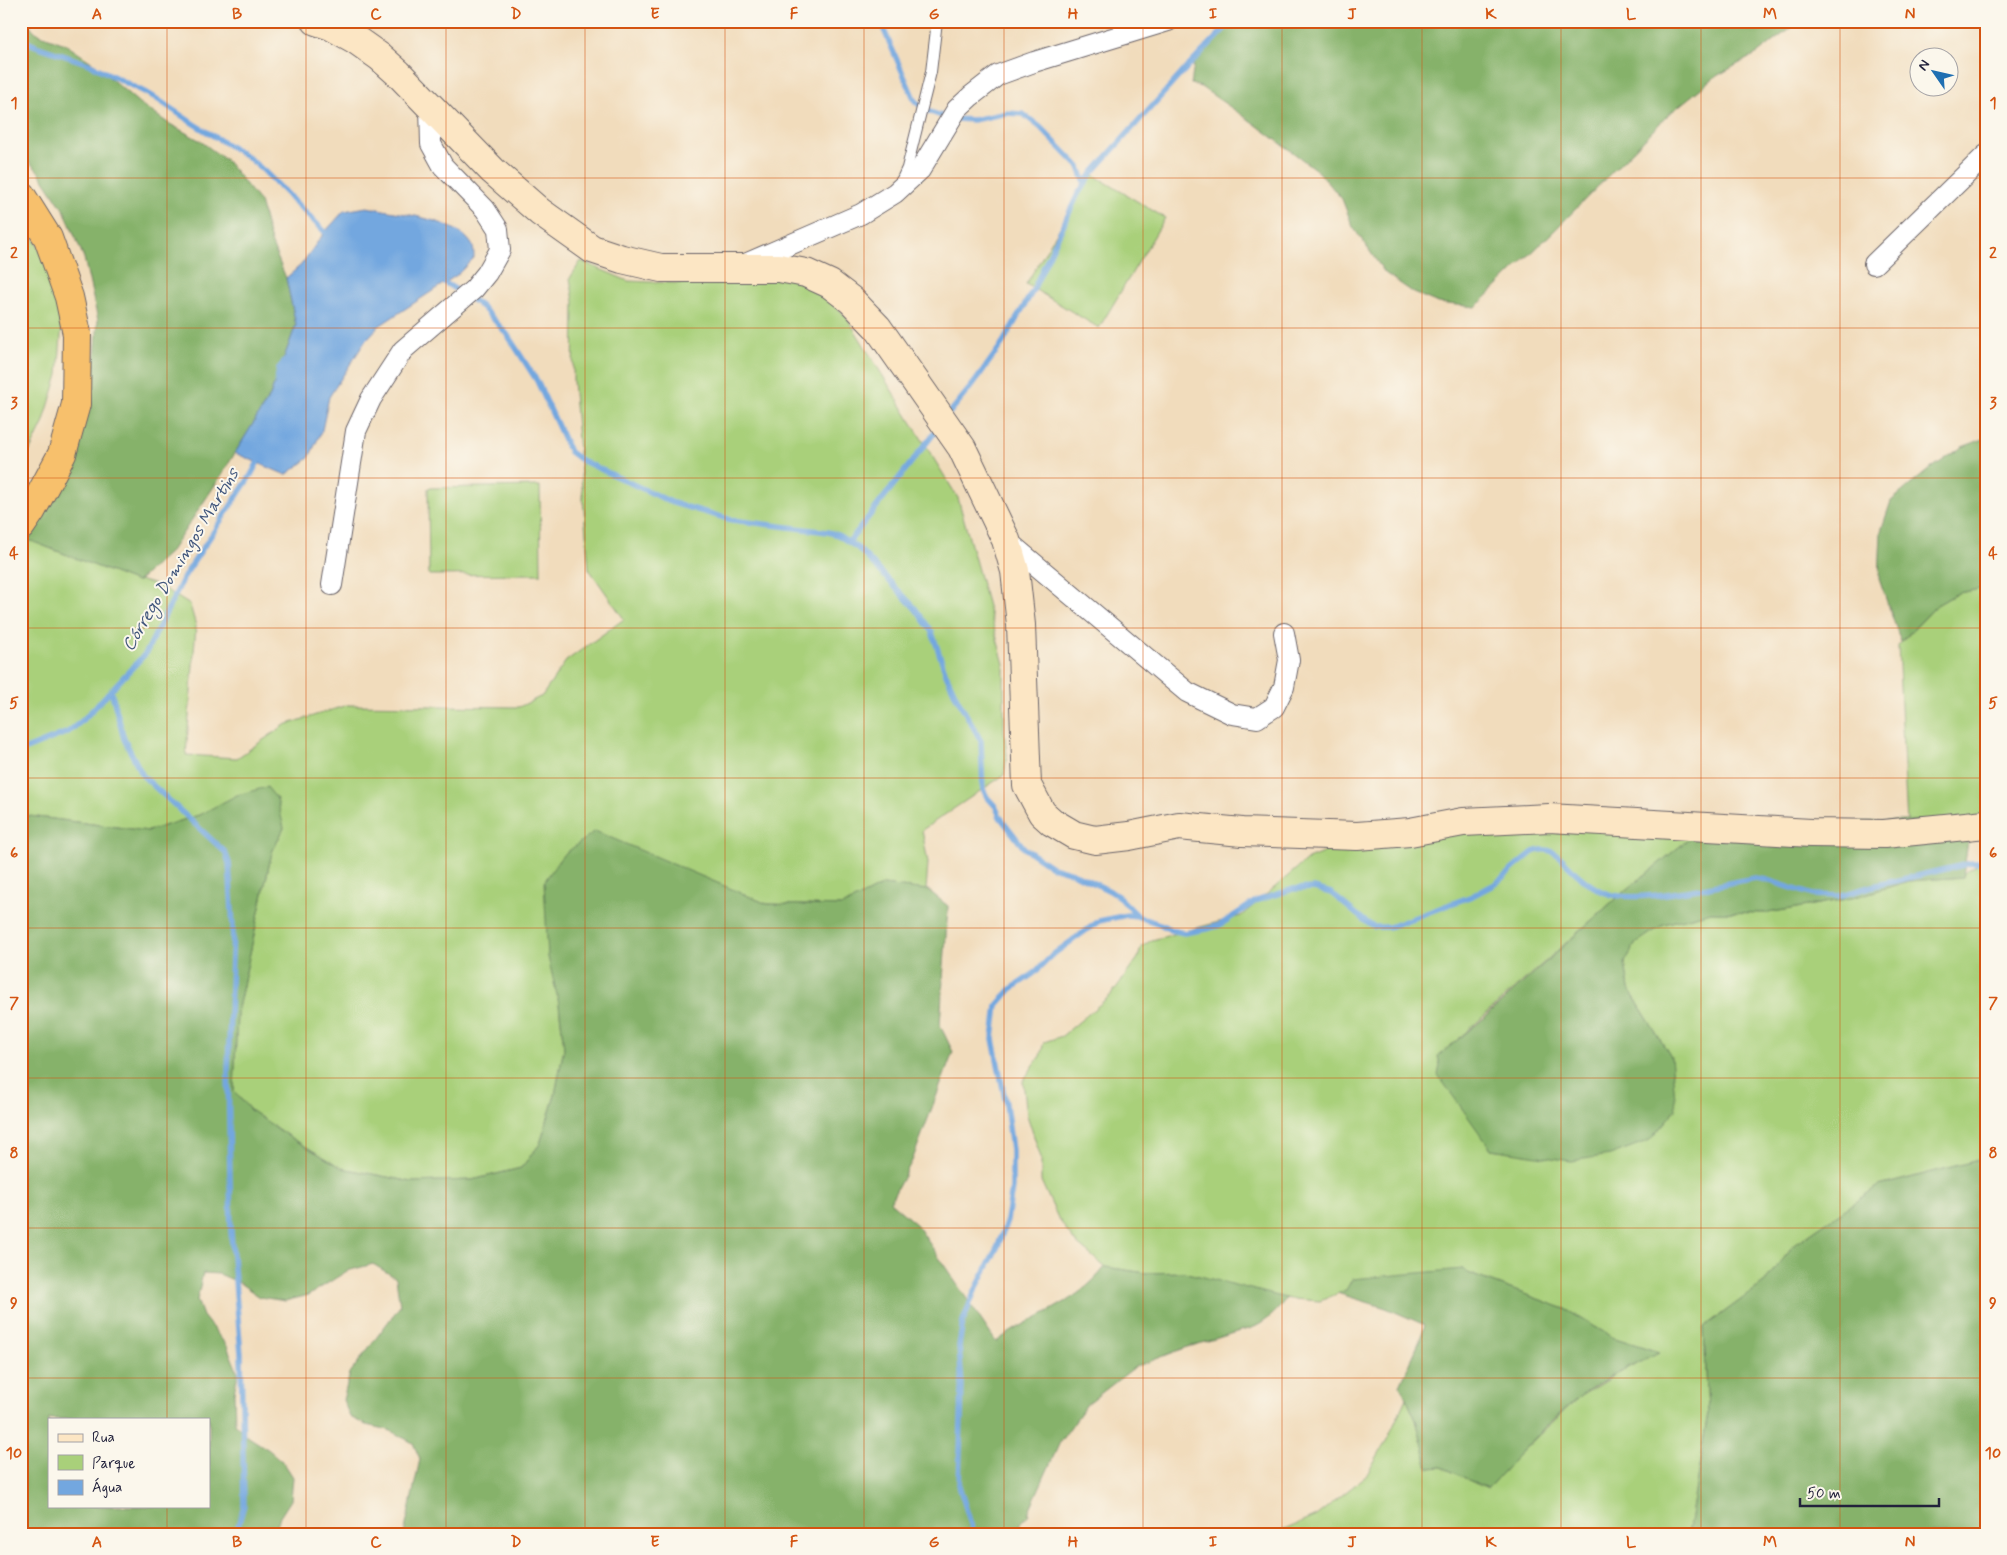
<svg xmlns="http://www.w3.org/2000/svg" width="2007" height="1555" viewBox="0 0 2007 1555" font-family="Mynerve,sans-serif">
<rect width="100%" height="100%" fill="#fbf7ec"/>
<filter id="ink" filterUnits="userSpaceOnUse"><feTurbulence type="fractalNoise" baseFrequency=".02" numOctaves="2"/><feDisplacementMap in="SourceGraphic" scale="10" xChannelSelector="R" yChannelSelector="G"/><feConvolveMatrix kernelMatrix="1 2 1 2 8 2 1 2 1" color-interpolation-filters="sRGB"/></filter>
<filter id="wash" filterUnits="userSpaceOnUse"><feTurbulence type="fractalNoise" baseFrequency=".0096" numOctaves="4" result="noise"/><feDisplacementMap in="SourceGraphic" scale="20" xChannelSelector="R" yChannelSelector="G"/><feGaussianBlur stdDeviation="1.12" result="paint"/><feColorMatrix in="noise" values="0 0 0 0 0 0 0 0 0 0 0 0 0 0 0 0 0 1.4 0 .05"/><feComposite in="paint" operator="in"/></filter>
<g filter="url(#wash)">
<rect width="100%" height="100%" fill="#f1dcbc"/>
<path fill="#a9d07a" stroke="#66795a" d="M 1092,174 L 1165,218 L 1099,328 L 1026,284 Z
M 21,211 L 49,269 L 62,323 L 58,375 L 43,424 L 21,469 Z
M 581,261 L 628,281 L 675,283 L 718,282 L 777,274 L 817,289 L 846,316 L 958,498 L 1004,664 L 1004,730 L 1007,755 L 1004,775 L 922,830 L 928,863 L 926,890 L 883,885 L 842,906 L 767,904 L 667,862 L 559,1004 L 564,1048 L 555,1095 L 540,1144 L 521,1168 L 472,1180 L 412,1182 L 342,1168 L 288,1136 L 250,1110 L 234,1091 L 237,1013 L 272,852 L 284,828 L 237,796 L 199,815 L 148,831 L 21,815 L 21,537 L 137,582 L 139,580 L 160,586 L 190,605 L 196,626 L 186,755 L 237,758 L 285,725 L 347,705 L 519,707 L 542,696 L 566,661 L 624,619 L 589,569 L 573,381 L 574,301 L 570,278 Z
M 540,486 L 541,574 L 429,575 L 428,488 Z
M 1986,588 L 1986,818 L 1907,825 L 1898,646 L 1937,605 L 1958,593 Z
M 1519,820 L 1695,834 L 1613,901 L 1438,1057 L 1491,1149 L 1528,1154 L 1671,1057 L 1629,989 L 1625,962 L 1636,943 L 1664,924 L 1711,912 L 1768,913 L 1852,898 L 1909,881 L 1963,877 L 1964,873 L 1986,861 L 1986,1158 L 1879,1186 L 1796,1243 L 1765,1282 L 1704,1327 L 1708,1413 L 1688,1534 L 1275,1534 L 1316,1516 L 1366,1476 L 1389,1436 L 1406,1398 L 1416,1420 L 1429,1468 L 1442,1467 L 1488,1488 L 1516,1457 L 1579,1397 L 1623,1370 L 1658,1352 L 1612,1337 L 1565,1309 L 1467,1273 L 1463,1269 L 1346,1290 L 1320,1301 L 1280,1298 L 1184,1272 L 1146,1273 L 1105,1267 L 1075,1242 L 1058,1218 L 1041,1181 L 1041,1158 L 1027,1115 L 1023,1081 L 1040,1056 L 1044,1042 L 1062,1036 L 1111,995 L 1138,958 L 1141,947 L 1152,940 L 1241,916 L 1308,859 L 1347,843 Z"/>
<path fill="#86b26a" stroke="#546a52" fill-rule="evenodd" d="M 21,21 L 25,21 L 38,34 L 65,44 L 93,63 L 139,103 L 168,123 L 199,140 L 227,161 L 260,202 L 271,242 L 286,278 L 296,325 L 270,396 L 221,476 L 171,551 L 137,582 L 21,537 L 77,437 L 93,382 L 98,320 L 84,258 L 65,212 L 38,171 L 21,154 Z
M 1232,21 L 1800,21 L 1758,53 L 1715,77 L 1669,114 L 1556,229 L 1476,307 L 1438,303 L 1414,293 L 1385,273 L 1353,227 L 1342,199 L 1319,172 L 1255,124 L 1201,87 L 1191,84 L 1195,59 L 1223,26 Z
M 1986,438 L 1986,588 L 1958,593 L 1937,605 L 1901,642 L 1879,579 L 1881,531 L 1891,501 L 1926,472 L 1962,447 Z
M 267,787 L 277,799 L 284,828 L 272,852 L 237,1013 L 234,1091 L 250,1110 L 288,1136 L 342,1168 L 412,1182 L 472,1180 L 521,1168 L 540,1144 L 555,1095 L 564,1048 L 559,1004 L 548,957 L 544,882 L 562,856 L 595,831 L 767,904 L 842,906 L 883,885 L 928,890 L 948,906 L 940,1025 L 953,1052 L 912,1161 L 890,1202 L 917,1225 L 996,1342 C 1033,1314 1074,1307 1105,1267 L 1146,1273 L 1184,1272 L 1286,1298 C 1278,1312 1260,1328 1244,1330 L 1185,1348 L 1135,1367 L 1087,1404 L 1060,1442 L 1028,1513 L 1030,1513 L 1021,1523 L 1019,1534 L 404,1534 L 420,1459 L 413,1443 L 389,1430 L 366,1425 L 350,1417 L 343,1400 L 350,1373 L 400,1306 L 396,1278 L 373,1264 L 347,1271 L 309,1295 L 285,1301 L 260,1297 L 238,1282 L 219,1274 L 203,1273 L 197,1300 L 203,1316 L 227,1346 L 238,1373 L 234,1393 L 235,1423 L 244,1434 L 269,1450 L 284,1463 L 293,1477 L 291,1500 L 280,1517 L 274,1534 L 21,1534 L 21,815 L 148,831 L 199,815 L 237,795 ZM 49,1419 L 209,1419 L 209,1506 L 49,1506 Z
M 1971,820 L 1963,877 L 1909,881 L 1852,898 L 1768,913 L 1711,912 L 1664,924 L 1636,943 L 1625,962 L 1629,989 L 1671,1057 L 1676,1109 L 1650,1140 L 1610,1155 L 1571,1161 L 1491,1149 L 1438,1075 L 1440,1065 L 1438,1056 L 1483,1019 L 1613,901 L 1707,824 Z
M 1986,1158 L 1986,1534 L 1688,1534 L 1708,1413 L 1704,1327 L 1765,1282 L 1796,1243 L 1879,1186 Z
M 1463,1269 L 1467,1273 L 1565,1309 L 1612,1337 L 1659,1352 C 1632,1366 1602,1378 1578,1398 C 1547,1424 1516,1457 1488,1488 L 1442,1467 L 1429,1468 L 1416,1420 L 1400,1385 L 1417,1347 L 1425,1325 L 1386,1308 L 1337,1293 L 1346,1290 L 1352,1279 Z"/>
<path fill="#73a7df" stroke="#4a648d" d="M 367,207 C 395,213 454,218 471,243 C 474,247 474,254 474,258 L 457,275 L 379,326 L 366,340 L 329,397 L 322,430 L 309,458 L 286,475 L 235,453 L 270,396 L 296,325 L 286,278 L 301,265 L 324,233 L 344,211 Z"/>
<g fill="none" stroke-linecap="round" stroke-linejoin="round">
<path stroke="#73a7df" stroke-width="5.5" d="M 880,21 L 915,101 L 925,110 L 947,118
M 21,39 L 36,46 L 89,64 L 154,97 L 194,124 L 249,158 L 264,171 L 329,236
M 956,119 L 973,120 L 1007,113 L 1023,114 L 1040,127 L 1079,167 L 1085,183
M 440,280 L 462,293
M 470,298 L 482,307 L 507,334 L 537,381 L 570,452 L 581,460 L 673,503 L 732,520 L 828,532 L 838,535 L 859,549 L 915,608 L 932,632 L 946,674 L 957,698 L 981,741 L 983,789 L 987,797 L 996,807 L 1000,817 L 1024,848 L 1034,855 L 1052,867 L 1073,873 L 1110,891 L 1119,897 L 1139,917 L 1160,924 L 1171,930 L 1184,933 L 1207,929 L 1220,925 L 1256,901 L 1293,889 L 1314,888 L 1331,893 L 1366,922 L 1374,927 L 1389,927 L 1472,896 L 1495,884 L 1533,852 C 1554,843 1564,862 1577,874 C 1586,882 1595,889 1606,893 C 1636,905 1720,884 1755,878 L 1767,880 L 1813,895 L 1839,896 L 1873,886 L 1972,863 L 1986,863
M 277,382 L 279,368 L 285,361
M 947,416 L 974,383 L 1002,344 L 1031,294 L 1078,194 L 1093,172 L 1182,73 L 1232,21
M 849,542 L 939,427
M 111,690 L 124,739 L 143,776 L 225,852 L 229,863 L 233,927 L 228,1071 L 231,1232 L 241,1354 L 244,1505 L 236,1534
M 21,751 L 68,732 L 83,720 L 146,653 L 185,575 L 251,475 L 261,456
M 974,1534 L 959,1486 L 962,1385 L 959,1346 L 963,1321 L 974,1293 L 998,1246 L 1007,1220 L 1012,1188 L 1012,1150 L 1006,1104 L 993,1039 L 997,1005 L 1011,989 L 1033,974 L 1055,953 L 1099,921 L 1127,915 L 1138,916"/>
</g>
</g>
<g filter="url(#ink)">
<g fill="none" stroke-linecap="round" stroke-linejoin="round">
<defs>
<path id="lane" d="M 902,179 L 907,168 L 931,72 L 937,21"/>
<path id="street" d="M 1874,264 L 1986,155
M 743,265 L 861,214 L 895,193 L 920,170 L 957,109 L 971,96 L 998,75 L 1034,62 L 1168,21
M 1006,540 L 1187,692 L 1232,714 L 1257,718 L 1274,707 L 1284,687 L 1289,660 L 1284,633
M 332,585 L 356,431 L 371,399 L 403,350 L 474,289 L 487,273 L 500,250 L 498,229 L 485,209 L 443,166 L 431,144 L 430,106"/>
<path id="secondary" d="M 316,21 L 331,26 L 356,40 L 380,57 L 398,73 L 493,171 L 540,212 L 592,249 L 622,259 L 661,268 L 779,268 L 806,273 L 830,284 L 851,300 L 878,328 L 962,448 L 1006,540 L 1015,571 L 1021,625 L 1027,785 L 1042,813 L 1052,822 L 1074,835 L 1095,840 L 1129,836 L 1179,826 L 1242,832 L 1357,836 L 1410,832 L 1463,822 L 1549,818 L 1811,833 L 1884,834 L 1986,824"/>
<path id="highway" d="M 21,195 L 48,238 L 69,297 L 77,334 L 76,404 L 62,454 L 32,510 L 21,526"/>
</defs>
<use href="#lane" stroke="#6a6368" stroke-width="12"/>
<use href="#street" stroke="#6a6368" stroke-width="22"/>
<use href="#secondary" stroke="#6a6368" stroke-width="30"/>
<use href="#highway" stroke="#6a6368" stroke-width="30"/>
<use href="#lane" stroke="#fff" stroke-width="10"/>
<use href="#street" stroke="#fff" stroke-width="20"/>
<use href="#secondary" stroke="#fce6c4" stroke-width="28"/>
<use href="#highway" stroke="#f7c06c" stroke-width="28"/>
</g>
</g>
<path fill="none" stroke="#d45411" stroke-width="1" stroke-opacity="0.55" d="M 167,21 L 167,1419M 306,21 L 306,1534M 446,21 L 446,1534M 585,21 L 585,1534M 725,21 L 725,1534M 864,21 L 864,1534M 1004,21 L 1004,1534M 1143,21 L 1143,1534M 1282,21 L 1282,1534M 1422,21 L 1422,1534M 1561,21 L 1561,1534M 1701,21 L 1701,1534M 1840,21 L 1840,1534M 21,178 L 1986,178M 21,328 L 1986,328M 21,478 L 1986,478M 21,628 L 1986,628M 21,778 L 1986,778M 21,928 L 1986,928M 21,1078 L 1986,1078M 21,1228 L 1986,1228M 21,1378 L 1986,1378M 167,1506 L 167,1534"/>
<g text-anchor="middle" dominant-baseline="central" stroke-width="4" stroke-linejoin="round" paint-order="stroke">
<g font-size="18" font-style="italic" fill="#42577d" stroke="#fbf7ec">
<text transform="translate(181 560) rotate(-59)">Córrego Domingos Martins</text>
</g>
</g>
<rect width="2007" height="1555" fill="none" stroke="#fbf7ec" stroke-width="55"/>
<rect x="48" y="1418" width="162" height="90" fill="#fbf7ec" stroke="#a4a2a5"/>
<rect x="58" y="1434" width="25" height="8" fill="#fce6c4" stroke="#a4a2a5"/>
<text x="92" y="1442" font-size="15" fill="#22223b">Rua</text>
<rect x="58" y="1455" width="25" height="15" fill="#a9d07a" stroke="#a4a2a5"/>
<text x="92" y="1468" font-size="15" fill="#22223b">Parque</text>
<rect x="58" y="1480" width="25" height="15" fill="#73a7df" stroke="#a4a2a5"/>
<text x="92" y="1492" font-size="15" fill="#22223b">Água</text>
<g transform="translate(1934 72) rotate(304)"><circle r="24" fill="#fbf7ec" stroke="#a4a2a5"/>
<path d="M0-4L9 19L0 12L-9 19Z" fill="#1f6fb2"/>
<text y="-8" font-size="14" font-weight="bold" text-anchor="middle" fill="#22223b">N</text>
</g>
<path d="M1800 1498v8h139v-8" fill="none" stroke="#22223b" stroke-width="2.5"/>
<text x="1807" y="1498" font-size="15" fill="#22223b" stroke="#fbf7ec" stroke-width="4" paint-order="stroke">50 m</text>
<rect x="28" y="28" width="1952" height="1500" fill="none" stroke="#d45411" stroke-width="2"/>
<g font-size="16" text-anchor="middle" font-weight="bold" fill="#d45411">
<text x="97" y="19">A</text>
<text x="237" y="19">B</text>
<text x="376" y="19">C</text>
<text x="516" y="19">D</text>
<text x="655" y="19">E</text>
<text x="794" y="19">F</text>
<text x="934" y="19">G</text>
<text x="1073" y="19">H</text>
<text x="1213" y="19">I</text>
<text x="1352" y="19">J</text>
<text x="1491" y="19">K</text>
<text x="1631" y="19">L</text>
<text x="1770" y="19">M</text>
<text x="1910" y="19">N</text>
<text x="14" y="108">1</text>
<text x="1993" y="108">1</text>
<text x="14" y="258">2</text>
<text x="1993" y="258">2</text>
<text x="14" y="408">3</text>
<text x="1993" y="408">3</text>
<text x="14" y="558">4</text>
<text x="1993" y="558">4</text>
<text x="14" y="708">5</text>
<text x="1993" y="708">5</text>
<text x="14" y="858">6</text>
<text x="1993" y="858">6</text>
<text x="14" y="1008">7</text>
<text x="1993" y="1008">7</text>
<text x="14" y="1158">8</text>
<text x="1993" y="1158">8</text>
<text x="14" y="1308">9</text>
<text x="1993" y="1308">9</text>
<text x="14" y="1458">10</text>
<text x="1993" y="1458">10</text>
<text x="97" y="1547">A</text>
<text x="237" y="1547">B</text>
<text x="376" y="1547">C</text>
<text x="516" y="1547">D</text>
<text x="655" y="1547">E</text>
<text x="794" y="1547">F</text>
<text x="934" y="1547">G</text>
<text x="1073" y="1547">H</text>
<text x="1213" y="1547">I</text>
<text x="1352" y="1547">J</text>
<text x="1491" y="1547">K</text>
<text x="1631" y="1547">L</text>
<text x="1770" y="1547">M</text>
<text x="1910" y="1547">N</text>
</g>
</svg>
